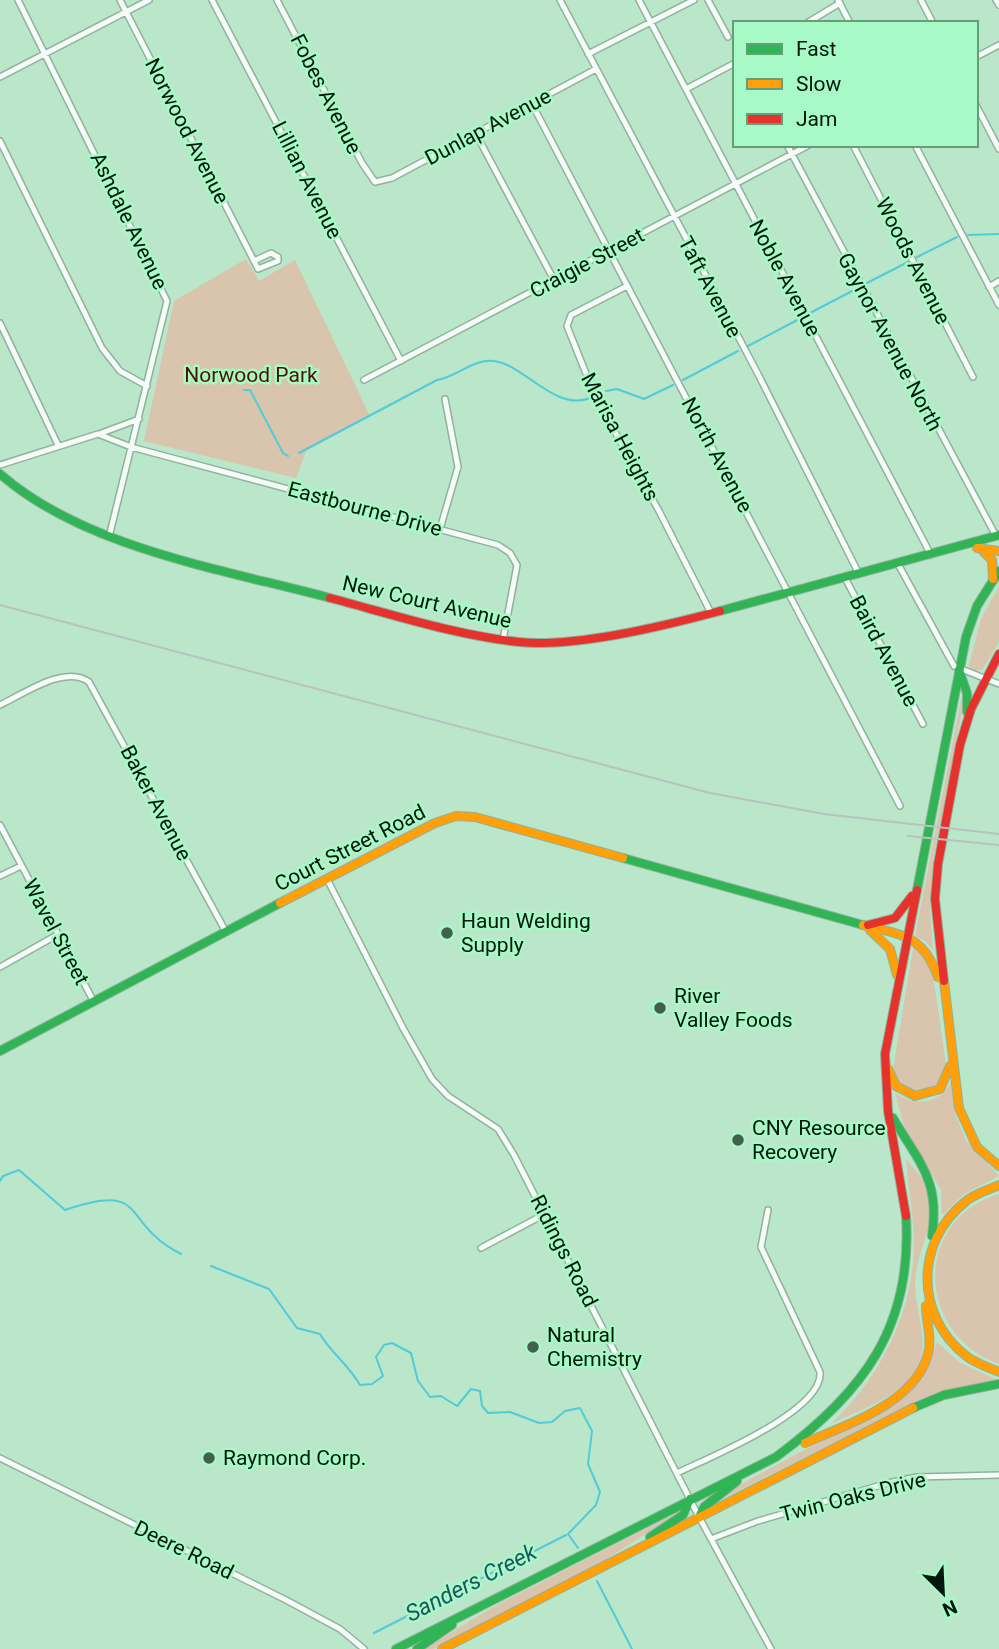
<svg xmlns="http://www.w3.org/2000/svg" width="999" height="1649" viewBox="0 0 999 1649" font-family="Roboto,sans-serif">
<rect width="100%" height="100%" fill="#bae6ca"/>
<path fill="#d9c4ad" d="M 246,259 L 259,281 L 295,260 L 370,416 L 306,451 L 296,478 L 144,441 L 174,301 Z
M 999,586 L 999,642 L 982,670 L 974,671 L 969,666 L 981,619 Z
M 963,689 L 963,706 L 933,859 L 930,908 L 933,950 L 924,940 L 915,936 Z
M 914,943 L 931,961 L 946,1065 L 940,1084 L 926,1093 L 911,1092 L 902,1087 L 893,1069 Z
M 951,1082 L 956,1116 L 966,1140 L 999,1176 L 964,1194 L 942,1215 L 941,1190 L 904,1126 L 895,1093 C 915,1107 938,1105 951,1082 Z
M 906,1159 C 916,1171 929,1183 931,1200 C 935,1222 915,1257 915,1284 C 915,1315 933,1345 914,1373 C 897,1398 857,1411 831,1424 C 882,1376 915,1309 914,1239 C 913,1212 908,1186 906,1159 Z
M 999,1194 L 999,1364 C 916,1335 912,1220 999,1194 Z
M 937,1342 L 959,1362 L 999,1381 L 949,1390 L 921,1399 L 712,1504 L 745,1482 L 905,1396 C 925,1380 929,1364 937,1342 Z
M 679,1512 L 602,1562 L 433,1649 L 424,1649 L 493,1607 Z"/>
<g fill="none" stroke-linecap="round" stroke-linejoin="round">
<path stroke="#50cbd8" stroke-width="2" d="M 968,235 L 999,234
M 917,257 L 957,237
M 865,284 L 908,262
M 810,313 L 856,289
M 748,346 L 801,318
M 683,380 L 738,351
M 244,390 L 250,390 L 283,453 L 288,456
M 606,391 L 617,389 L 644,399 L 673,385
M 299,453 L 437,380 C 456,377 475,358 494,361 C 525,365 555,412 590,398
M 0,1181 L 3,1176 L 19,1170 L 65,1210 C 151,1181 119,1223 181,1254
M 211,1266 L 269,1289 L 297,1328 L 320,1334 C 331,1353 348,1364 360,1385 L 372,1384 L 383,1376 L 376,1357 L 384,1345 L 392,1343 L 411,1353 L 418,1381 L 430,1397 L 441,1396 L 457,1406 L 471,1389 L 480,1391 L 482,1406 L 488,1413 L 510,1412 L 539,1423 L 552,1422 L 565,1411 L 580,1408 L 592,1431 L 588,1464 L 600,1492 L 596,1505 L 568,1534 L 578,1548
M 597,1581 L 632,1649
M 374,1633 L 566,1535"/>
<defs>
<path id="street" d="M 18,0 L 167,301 L 109,537
M 120,0 L 254,261
M 212,0 L 401,361
M 277,0 L 362,163 L 375,182 L 392,178 L 596,69
M 560,0 L 758,374 L 859,574
M 639,0 L 931,555
M 708,0 L 728,37
M 838,0 L 850,23
M 921,0 L 933,23
M 996,0 L 999,5
M 807,23 L 840,3
M 588,54 L 694,0
M 976,57 L 999,45
M 0,77 L 149,0
M 686,89 L 735,63
M 532,104 L 900,806
M 976,105 L 999,149
M 476,134 L 554,280
M 0,141 L 102,348 L 120,371 L 147,386
M 787,145 L 996,536
M 853,145 L 973,377
M 915,145 L 999,305
M 271,253 L 278,257 L 278,261 L 258,269 L 254,261 Z
M 627,286 L 571,315 L 567,326 L 595,396 L 659,511 L 711,613
M 989,287 L 999,281
M 0,323 L 58,445
M 364,380 L 809,145
M 99,434 L 139,419
M 0,465 L 98,434 L 131,447 L 498,545 L 510,553 L 517,565 L 503,640
M 440,529 L 458,467 L 445,399
M 898,564 L 954,666 L 999,684
M 845,578 L 923,724
M 0,705 C 24,694 65,664 89,682 L 226,932
M 0,825 L 94,1002
M 0,876 L 21,866
M 327,879 L 403,1028 L 432,1079 L 448,1096 L 498,1129 L 514,1155 L 699,1517 L 771,1649
M 0,967 L 57,935
M 481,1248 L 545,1214
M 0,1458 L 286,1600 L 340,1629 L 364,1649
M 677,1473 C 708,1458 824,1411 820,1372 L 761,1247 L 768,1210
M 711,1539 L 758,1521 L 888,1483 L 917,1477 L 999,1475"/>
<path id="fast" d="M 0,474 C 85,548 222,569 330,598
M 720,611 L 999,535
M 959,670 L 967,693 L 967,712
M 623,858 L 863,925
M 917,890 L 966,637 L 977,606 L 999,571
M 0,1051 L 280,903
M 893,1118 C 920,1164 940,1180 932,1236
M 913,1408 L 944,1395 L 999,1384
M 699,1517 L 704,1507 L 737,1481
M 650,1537 L 683,1515 L 690,1499
M 396,1649 L 776,1457 C 863,1393 913,1327 906,1216
M 417,1649 L 452,1625"/>
<path id="slow" d="M 977,548 L 999,551
M 980,548 L 992,560 L 993,579
M 280,903 L 435,823 L 456,816 L 475,817 L 623,858
M 863,925 C 902,935 923,935 938,977
M 870,930 L 890,949 L 897,975
M 944,981 L 959,1108 L 977,1147 L 999,1166
M 888,1069 L 896,1086 L 915,1096 L 940,1089 L 950,1066
M 999,1185 C 988,1190 974,1194 965,1202 C 915,1242 915,1315 965,1355 C 974,1363 988,1367 999,1372
M 805,1443 C 847,1424 920,1402 929,1349 C 931,1335 926,1320 926,1306
M 442,1649 L 913,1408"/>
<path id="jam" d="M 330,598 C 391,614 455,635 519,642 C 575,648 664,626 720,611
M 868,925 L 895,918 L 912,896
M 944,981 L 935,899 L 938,864 L 960,745 L 971,709 L 999,654
M 906,1216 L 888,1111 L 885,1054 L 917,890"/>
</defs>
<use href="#street" stroke="#8fb29c" stroke-width="8"/>
<use href="#fast" stroke="#8fb29c" stroke-width="10"/>
<use href="#slow" stroke="#8fb29c" stroke-width="10"/>
<use href="#jam" stroke="#8fb29c" stroke-width="10"/>
<use href="#street" stroke="#f5fbf7" stroke-width="5"/>
<use href="#fast" stroke="#30b455" stroke-width="8"/>
<use href="#slow" stroke="#ff9f0a" stroke-width="8"/>
<use href="#jam" stroke="#e5322d" stroke-width="8"/>
<path stroke="#b7c3bc" stroke-width="2" d="M 0,605 L 710,793 L 824,814 L 999,834
M 908,836 L 999,845"/>
</g>
<g fill="#42604d" stroke="#a7f9c5" stroke-width="2.5">
<circle cx="447" cy="933" r="7"/>
<circle cx="660" cy="1008" r="7"/>
<circle cx="738" cy="1140" r="7"/>
<circle cx="533" cy="1347" r="7"/>
<circle cx="209" cy="1458" r="7"/>
</g>
<g text-anchor="middle" dominant-baseline="central" stroke-width="5" stroke-linejoin="round" paint-order="stroke">
<g font-size="21" fill="#01180a" stroke="#a7f9c5">
<text transform="translate(326 94) rotate(63)">Fobes Avenue</text>
<text transform="translate(488 127) rotate(-28)">Dunlap Avenue</text>
<text transform="translate(187 131) rotate(63)">Norwood Avenue</text>
<text transform="translate(307 180) rotate(63)">Lillian Avenue</text>
<text transform="translate(129 221) rotate(64)">Ashdale Avenue</text>
<text transform="translate(913 261) rotate(63)">Woods Avenue</text>
<text transform="translate(587 263) rotate(-28)">Craigie Street</text>
<text transform="translate(785 278) rotate(62)">Noble Avenue</text>
<text transform="translate(710 287) rotate(62)">Taft Avenue</text>
<text transform="translate(890 342) rotate(62)">Gaynor Avenue North</text>
<text transform="translate(620 437) rotate(62)">Marisa Heights</text>
<text transform="translate(717 455) rotate(62)">North Avenue</text>
<text transform="translate(365 509) rotate(15)">Eastbourne Drive</text>
<text transform="translate(427 602) rotate(13)">New Court Avenue</text>
<text transform="translate(884 651) rotate(62)">Baird Avenue</text>
<text transform="translate(156 803) rotate(62)">Baker Avenue</text>
<text transform="translate(350 848) rotate(-27)">Court Street Road</text>
<text transform="translate(56 932) rotate(62)">Wavel Street</text>
<text transform="translate(564 1251) rotate(63)">Ridings Road</text>
<text transform="translate(853 1497) rotate(-14)">Twin Oaks Drive</text>
<text transform="translate(184 1550) rotate(26)">Deere Road</text>
</g>
<g font-size="21" fill="#4f1303" stroke="#a7f9c5">
<text x="251" y="375">Norwood Park</text>
</g>
<g font-size="21" fill="#01180a" stroke="#a7f9c5" text-anchor="start">
<text x="461" y="921">Haun Welding<tspan x="461" dy="24">Supply</tspan></text>
<text x="674" y="996">River<tspan x="674" dy="24">Valley Foods</tspan></text>
<text x="752" y="1128">CNY Resource<tspan x="752" dy="24">Recovery</tspan></text>
<text x="547" y="1335">Natural<tspan x="547" dy="24">Chemistry</tspan></text>
<text x="223" y="1458">Raymond Corp.</text>
</g>
<g font-size="23" font-style="italic" fill="#1b5563" stroke="#a7f9c5">
<text transform="translate(471 1583) rotate(-27)">Sanders Creek</text>
</g>
</g>
<rect x="733" y="21" width="245" height="126" fill="#a7f9c5" stroke="#659f7a" stroke-width="2"/>
<rect x="747" y="44" width="35" height="10" fill="#30b455" stroke="#659f7a" stroke-width="2"/>
<text x="796" y="56" font-size="21" fill="#01180a">Fast</text>
<rect x="747" y="79" width="35" height="10" fill="#ff9f0a" stroke="#659f7a" stroke-width="2"/>
<text x="796" y="91" font-size="21" fill="#01180a">Slow</text>
<rect x="747" y="114" width="35" height="10" fill="#e5322d" stroke="#659f7a" stroke-width="2"/>
<text x="796" y="126" font-size="21" fill="#01180a">Jam</text>
<g transform="translate(943 1593) rotate(156)" stroke="#a7f9c5" stroke-width="5" paint-order="stroke">
<path d="M0-5L12 26L0 18L-12 26Z" fill="#01180a"/>
<text y="-10" font-size="19" font-weight="bold" text-anchor="middle" fill="#01180a">N</text>
</g>
</svg>
